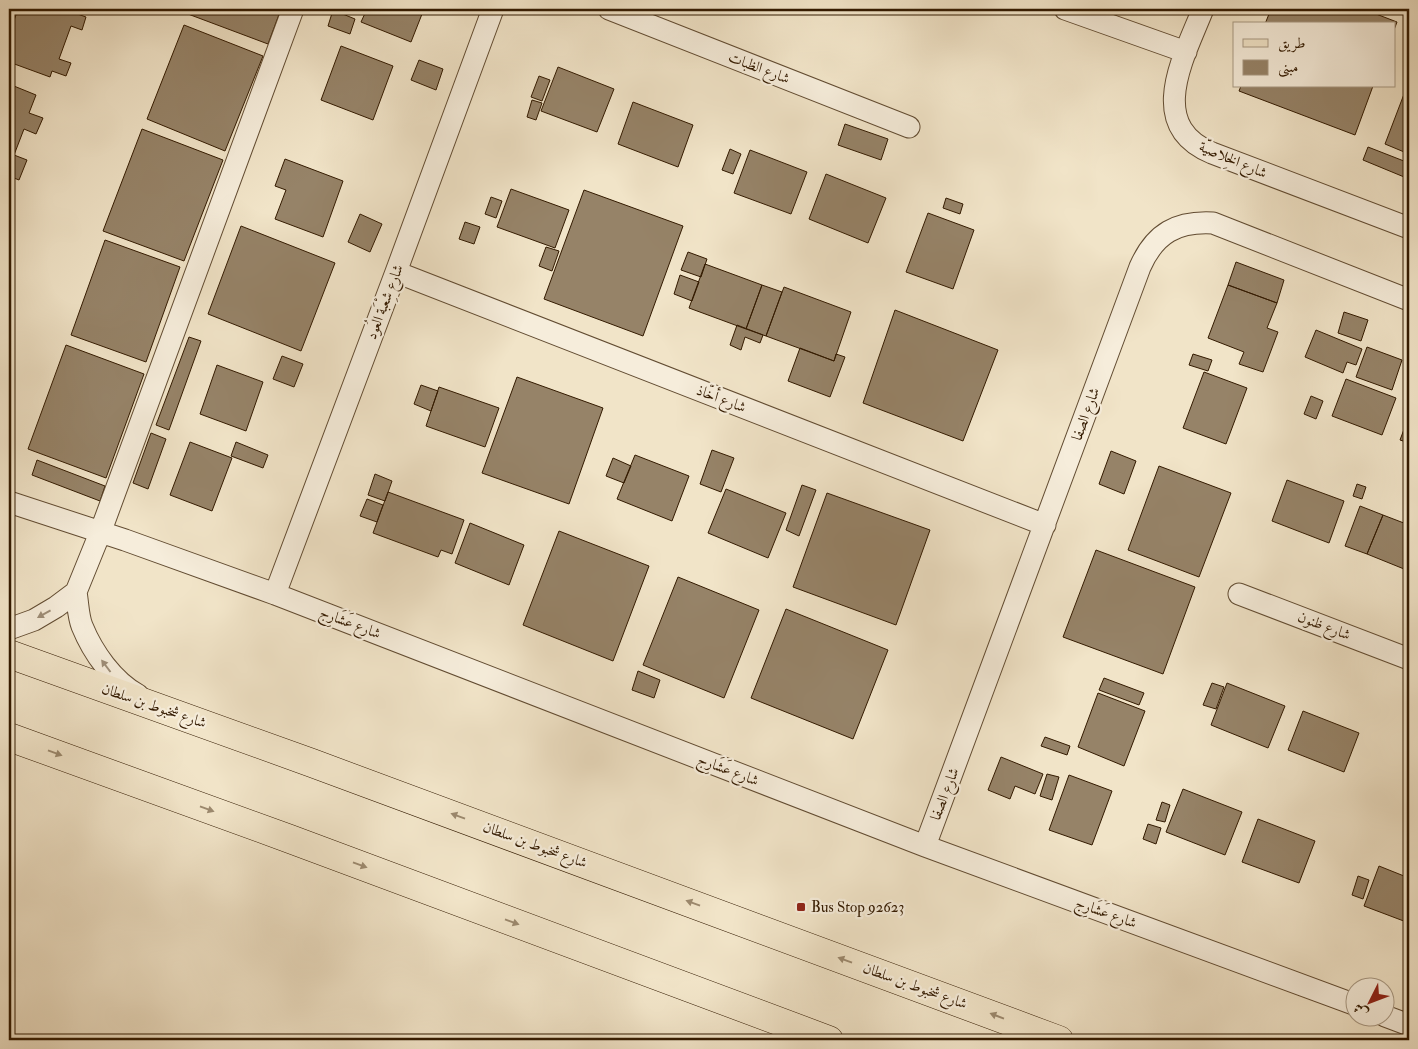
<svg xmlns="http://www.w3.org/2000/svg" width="1418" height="1049" viewBox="0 0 1418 1049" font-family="'IM FELL Double Pica',Amiri,serif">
<rect width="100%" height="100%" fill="#f1e4c8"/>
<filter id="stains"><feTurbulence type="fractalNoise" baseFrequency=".004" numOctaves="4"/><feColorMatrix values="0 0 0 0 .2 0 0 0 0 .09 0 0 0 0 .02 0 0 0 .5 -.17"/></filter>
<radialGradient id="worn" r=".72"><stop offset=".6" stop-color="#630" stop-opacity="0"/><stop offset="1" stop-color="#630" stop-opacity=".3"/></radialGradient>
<path fill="#968368" stroke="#331a00" d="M 18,9 L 73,9 L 72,12 L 86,17 L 82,30 L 71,26 L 59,59 L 71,63 L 66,76 L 52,71 L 50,77 L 9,62 L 9,35 Z
M 190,9 L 281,9 L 268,44 L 188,14 Z
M 367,9 L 424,9 L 411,42 L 361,22 Z
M 1271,9 L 1363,9 L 1397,22 L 1394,30 L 1394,24 L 1265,24 Z
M 333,10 L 355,19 L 350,34 L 328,26 Z
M 184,25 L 263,56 L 225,151 L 147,119 Z
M 341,46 L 393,66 L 373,120 L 321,100 Z
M 419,60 L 443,69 L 436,90 L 411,80 Z
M 558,67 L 614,89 L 597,132 L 541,111 Z
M 539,76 L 550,80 L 542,101 L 531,97 Z
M 1409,81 L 1409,154 L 1385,144 Z
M 9,84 L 36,95 L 29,113 L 43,118 L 36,134 L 24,129 L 14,155 L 27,160 L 19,180 L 9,176 Z
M 1241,86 L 1373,86 L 1355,135 L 1239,91 Z
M 532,100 L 542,103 L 536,120 L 527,117 Z
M 633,102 L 693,125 L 678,167 L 618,144 Z
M 845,124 L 888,139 L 881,160 L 838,145 Z
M 142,129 L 223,160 L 184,261 L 103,231 Z
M 1368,147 L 1409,163 L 1409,179 L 1363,160 Z
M 730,149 L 741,154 L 733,174 L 722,170 Z
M 750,150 L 807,172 L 791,214 L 734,193 Z
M 285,159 L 343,181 L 323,237 L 275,219 L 286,190 L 275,186 Z
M 826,174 L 886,198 L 868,243 L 809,219 Z
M 511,189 L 569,210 L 555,248 L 497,227 Z
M 584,190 L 683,226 L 643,336 L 544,299 Z
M 491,197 L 502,201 L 496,218 L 485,214 Z
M 946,198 L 963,204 L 960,214 L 943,208 Z
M 928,213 L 974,230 L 953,289 L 906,272 Z
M 360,214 L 382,224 L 370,252 L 348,242 Z
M 465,222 L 480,227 L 474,244 L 459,239 Z
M 241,226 L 335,263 L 301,351 L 208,314 Z
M 105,240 L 180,267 L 146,362 L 71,335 Z
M 546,247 L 559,251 L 552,271 L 539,266 Z
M 688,252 L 707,259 L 701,277 L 681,270 Z
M 1236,262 L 1284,280 L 1277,303 L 1228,285 Z
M 705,264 L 762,285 L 746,329 L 689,308 Z
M 680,275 L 699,282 L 692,301 L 674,294 Z
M 762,285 L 782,292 L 766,336 L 746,329 Z
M 1228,285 L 1277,303 L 1267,328 L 1278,332 L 1263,372 L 1239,364 L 1244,352 L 1208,338 Z
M 784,287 L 851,312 L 834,361 L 766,336 Z
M 895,310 L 998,350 L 963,441 L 863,403 Z
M 1344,312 L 1368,320 L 1361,341 L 1338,333 Z
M 737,325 L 763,335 L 760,343 L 745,337 L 741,350 L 730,345 Z
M 1316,330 L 1362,349 L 1356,365 L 1347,362 L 1343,373 L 1305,357 Z
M 189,337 L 201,341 L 169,430 L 156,425 Z
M 66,345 L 144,374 L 106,478 L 28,449 Z
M 1367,347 L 1402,360 L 1392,390 L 1356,377 Z
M 800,348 L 834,361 L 836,354 L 845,357 L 830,397 L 788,381 Z
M 1193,354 L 1212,360 L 1208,371 L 1189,365 Z
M 282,356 L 303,364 L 294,387 L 273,379 Z
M 217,365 L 263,382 L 246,431 L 200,414 Z
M 1204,372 L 1247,388 L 1226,444 L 1183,428 Z
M 517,377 L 603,408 L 569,504 L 482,473 Z
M 1346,379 L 1396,398 L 1382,435 L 1332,416 Z
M 421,385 L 438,391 L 431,411 L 414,404 Z
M 439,387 L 499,408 L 485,447 L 426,426 Z
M 1311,396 L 1323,401 L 1316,419 L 1304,414 Z
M 1409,416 L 1409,443 L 1400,440 Z
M 151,433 L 166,439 L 148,489 L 133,483 Z
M 190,442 L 232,458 L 212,511 L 170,495 Z
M 236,442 L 268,455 L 263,468 L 231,456 Z
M 712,450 L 734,458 L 721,492 L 700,484 Z
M 1111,451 L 1136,461 L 1124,494 L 1099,484 Z
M 635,455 L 689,476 L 672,521 L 617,499 Z
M 613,458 L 631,466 L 624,483 L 606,476 Z
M 37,460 L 105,486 L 100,501 L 32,475 Z
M 1159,466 L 1231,493 L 1199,577 L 1128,550 Z
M 375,474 L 392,481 L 385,501 L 368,495 Z
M 1287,480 L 1344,501 L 1329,543 L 1272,521 Z
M 1357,484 L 1366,487 L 1362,499 L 1353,496 Z
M 802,485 L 816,490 L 799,536 L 786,530 Z
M 726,489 L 786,513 L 768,558 L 708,533 Z
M 388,492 L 464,520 L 452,554 L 441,550 L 438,557 L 373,533 Z
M 827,493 L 930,530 L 896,625 L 793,587 Z
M 367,499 L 383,505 L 377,522 L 360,516 Z
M 1360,506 L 1383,515 L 1367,554 L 1345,546 Z
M 1383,515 L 1409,525 L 1409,571 L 1367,554 Z
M 470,523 L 524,545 L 509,585 L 455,563 Z
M 559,531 L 649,566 L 613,661 L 523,625 Z
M 1096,550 L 1195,587 L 1163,674 L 1063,637 Z
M 678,577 L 759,610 L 724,698 L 643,665 Z
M 786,609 L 888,650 L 853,739 L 751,698 Z
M 638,671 L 660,680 L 654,698 L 632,690 Z
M 1104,678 L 1144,693 L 1139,705 L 1099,690 Z
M 1212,683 L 1224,687 L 1216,709 L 1203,705 Z
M 1227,683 L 1285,706 L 1268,748 L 1211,725 Z
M 1098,693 L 1145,711 L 1124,766 L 1078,747 Z
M 1303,711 L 1359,733 L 1344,772 L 1288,750 Z
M 1045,737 L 1070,746 L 1067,755 L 1041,746 Z
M 1001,757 L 1043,774 L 1035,794 L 1015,786 L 1010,799 L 988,790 Z
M 1047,774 L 1059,777 L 1052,800 L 1040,796 Z
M 1069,775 L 1112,791 L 1092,845 L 1049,830 Z
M 1183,789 L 1242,812 L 1225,855 L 1166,832 Z
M 1162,802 L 1170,805 L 1165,822 L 1156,820 Z
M 1258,819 L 1315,841 L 1299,883 L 1242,862 Z
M 1148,824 L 1161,828 L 1156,844 L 1143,839 Z
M 1379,866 L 1409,878 L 1409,923 L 1364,906 Z
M 1358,876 L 1369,880 L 1363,899 L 1352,895 Z"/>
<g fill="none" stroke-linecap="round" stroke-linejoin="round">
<defs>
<path id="minor" d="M 609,9 L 909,127
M 1065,9 L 1186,52
M 1203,9 C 1184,57 1145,125 1212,153 L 1409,228
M 396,272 L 1045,525
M 9,502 L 125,540 L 275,594 L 925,846 L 1356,1005
M 76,592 C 78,603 78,616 82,626 C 93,653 113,681 138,695
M 275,594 L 396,272 L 493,9
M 1239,594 L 1409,659
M 9,629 L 34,620 L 56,607 L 76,592 L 100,533 L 293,9
M 925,846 L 1140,267 C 1155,233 1177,221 1213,223 L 1409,300
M 1385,1016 L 1409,1025"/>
<path id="primary" d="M 9,654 L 312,763 L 1059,1040
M 9,737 L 290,839 L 829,1040"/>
</defs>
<use href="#minor" stroke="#624c32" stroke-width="23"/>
<use href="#primary" stroke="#331a00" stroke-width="29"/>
<use href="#minor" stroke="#f6eddb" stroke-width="21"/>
<use href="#primary" stroke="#f1e4c8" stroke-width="28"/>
</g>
<defs><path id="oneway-solid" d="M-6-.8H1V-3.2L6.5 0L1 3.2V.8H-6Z" transform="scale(1.25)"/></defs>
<g fill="#9e8e78">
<use href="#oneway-solid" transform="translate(44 614) rotate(151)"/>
<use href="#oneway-solid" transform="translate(106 666) rotate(-127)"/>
</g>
<g fill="#9c896e">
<use href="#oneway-solid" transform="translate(55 753) rotate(20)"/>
<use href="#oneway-solid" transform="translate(207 809) rotate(20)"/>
<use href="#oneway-solid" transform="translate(458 816) rotate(-160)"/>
<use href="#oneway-solid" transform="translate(360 865) rotate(20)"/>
<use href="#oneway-solid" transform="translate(693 903) rotate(-160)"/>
<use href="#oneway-solid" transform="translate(512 922) rotate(20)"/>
<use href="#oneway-solid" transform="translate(845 960) rotate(-160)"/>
<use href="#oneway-solid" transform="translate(997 1016) rotate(-159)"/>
</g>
<rect fill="#8f2418" stroke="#f6eddb" stroke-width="2" x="796" y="902" width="10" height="10" rx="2.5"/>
<g text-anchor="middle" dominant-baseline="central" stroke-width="4.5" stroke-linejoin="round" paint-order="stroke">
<g font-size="15" fill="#331a00" stroke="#f6eddb">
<text transform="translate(759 68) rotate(21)">شارع الظبات</text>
<text transform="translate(1233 160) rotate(23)">شارع الخِلاصيّة</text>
<text transform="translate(385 302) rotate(-69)">شارع شِعْبَة العُود</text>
<text transform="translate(721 399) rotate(21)">شارع أخّاذ</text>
<text transform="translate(1086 414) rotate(-70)">شارع الصفا</text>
<text transform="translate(350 623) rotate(21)">شارع عَشَارِج</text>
<text transform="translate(1324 626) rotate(21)">شارع ظنون</text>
<text transform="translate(154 706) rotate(19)">شارع شخبوط بن سلطان</text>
<text transform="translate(728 770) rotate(21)">شارع عَشَارِج</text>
<text transform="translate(945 794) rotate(-69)">شارع الصفا</text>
<text transform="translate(535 845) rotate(20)">شارع شخبوط بن سلطان</text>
<text transform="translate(1106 913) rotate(20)">شارع عَشَارِج</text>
<text transform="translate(915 986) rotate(20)">شارع شخبوط بن سلطان</text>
</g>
<g font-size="15" fill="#331a00" stroke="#f6eddb" text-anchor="start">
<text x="811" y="907">Bus Stop 92623</text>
</g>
</g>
<rect width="1418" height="1049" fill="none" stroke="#f1e4c8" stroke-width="30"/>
<rect x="10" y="10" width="1398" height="1029" fill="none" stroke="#331a00" stroke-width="2.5"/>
<rect x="15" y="15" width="1388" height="1019" fill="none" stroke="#331a00"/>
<rect x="1233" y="22" width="162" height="65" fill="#f6eddb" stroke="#a89983"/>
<rect x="1243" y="39" width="25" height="8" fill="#f1e4c8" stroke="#a89983"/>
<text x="1278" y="48" font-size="15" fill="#331a00">طريق</text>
<rect x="1243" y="60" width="25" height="15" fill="#968368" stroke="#a89983"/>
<text x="1278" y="72" font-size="15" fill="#331a00">مبنى</text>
<g transform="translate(1370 1002) rotate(228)"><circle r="24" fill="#f6eddb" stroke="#a89983"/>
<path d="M0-4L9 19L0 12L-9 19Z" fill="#8f2418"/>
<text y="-8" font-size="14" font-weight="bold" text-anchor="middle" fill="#331a00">ش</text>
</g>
<rect width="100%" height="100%" filter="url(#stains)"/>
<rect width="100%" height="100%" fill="url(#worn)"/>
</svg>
